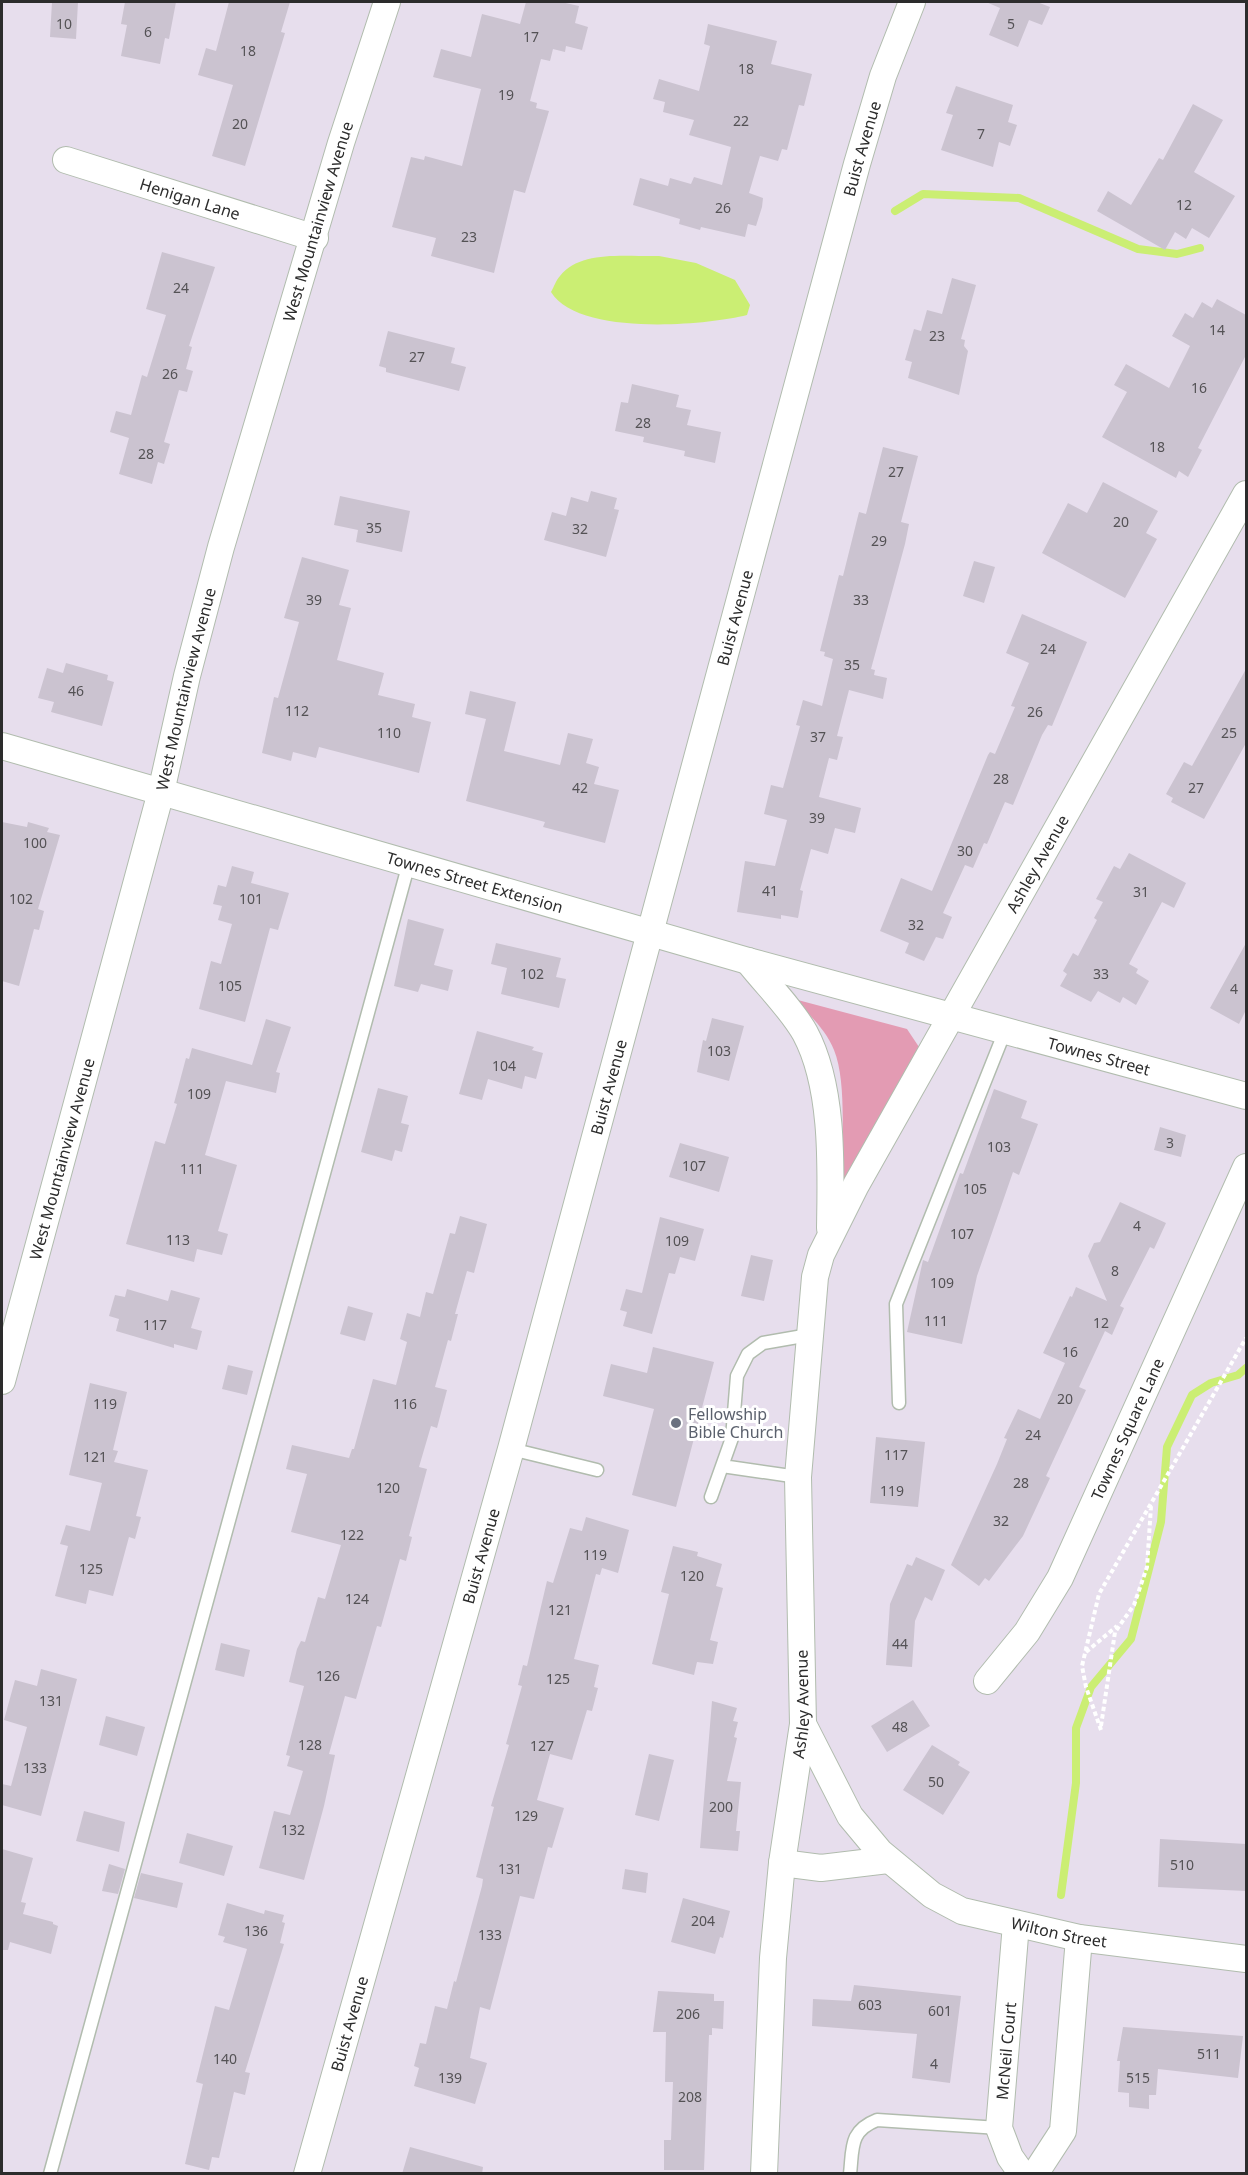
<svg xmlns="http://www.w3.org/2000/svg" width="1248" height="2175" viewBox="0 0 1248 2175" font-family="'Noto Sans',sans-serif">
<rect width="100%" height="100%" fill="#e7deed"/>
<path fill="#e39bb3" d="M 794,999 L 907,1029 L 921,1050 L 841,1191 C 841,1153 848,1084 834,1050 C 826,1030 809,1014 794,999 Z"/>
<path fill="#cbee73" d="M 659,256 L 696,263 L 735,280 L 750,305 L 747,315 C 703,326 578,336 551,292 C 554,287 556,280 560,276 C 580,249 630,257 659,256 Z"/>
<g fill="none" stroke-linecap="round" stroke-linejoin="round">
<path stroke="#cbee73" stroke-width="8" d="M 895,211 L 923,194 L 1019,198 L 1138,249 L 1177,254 L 1200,248
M 1061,1895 L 1076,1783 L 1076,1728 L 1091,1687 L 1131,1639 L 1161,1522 L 1167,1447 L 1192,1395 L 1211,1383 L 1238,1375 L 1246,1368"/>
</g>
<path fill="#cbc3d0" d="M 52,2 L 78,2 L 76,39 L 50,37 Z
M 125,2 L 176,2 L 169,39 L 165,38 L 160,64 L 121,56 L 127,25 L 121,24 Z
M 229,2 L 290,2 L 281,32 L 285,33 L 245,166 L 212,156 L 233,85 L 198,75 L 206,48 L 216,51 Z
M 526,2 L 561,2 L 579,6 L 575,23 L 588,27 L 582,50 L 566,46 L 565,52 L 553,49 L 550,61 L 541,59 L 530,101 L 537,103 L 536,108 L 549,111 L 525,193 L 514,190 L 494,273 L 431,256 L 436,238 L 392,227 L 411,157 L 424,160 L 425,156 L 462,166 L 481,89 L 433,77 L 441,49 L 471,57 L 482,14 L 520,24 Z
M 986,2 L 1037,2 L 1050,7 L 1042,25 L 1029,20 L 1018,47 L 989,35 L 1000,8 Z
M 708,24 L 777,41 L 771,64 L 812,74 L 804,106 L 799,105 L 787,150 L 782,149 L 778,161 L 760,156 L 749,193 L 763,198 L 762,207 L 756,226 L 748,224 L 745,237 L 701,227 L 700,230 L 679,224 L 680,219 L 633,205 L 640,178 L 668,186 L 670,178 L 691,184 L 694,177 L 722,185 L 731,147 L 689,135 L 694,120 L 663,112 L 665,102 L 653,99 L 659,79 L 699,91 L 710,46 L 704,44 Z
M 956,86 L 1013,105 L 1008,122 L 1017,125 L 1010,146 L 999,142 L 993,167 L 941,150 L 953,115 L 946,113 Z
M 1193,104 L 1223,120 L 1194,172 L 1235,196 L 1209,238 L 1192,228 L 1186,239 L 1175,232 L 1165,250 L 1097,211 L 1108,191 L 1131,205 L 1159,158 L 1163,160 Z
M 162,252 L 215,267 L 189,346 L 192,347 L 186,369 L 193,371 L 187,392 L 179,390 L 164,442 L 170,444 L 164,464 L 158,462 L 152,484 L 119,474 L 129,438 L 110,432 L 116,411 L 131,415 L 142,375 L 147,377 L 166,315 L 146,309 Z
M 952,278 L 976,285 L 961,339 L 965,340 L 964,346 L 968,351 L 959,395 L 908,378 L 912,362 L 905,360 L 914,329 L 921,331 L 927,310 L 942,314 Z
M 1217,299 L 1246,315 L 1246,355 L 1198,448 L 1202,450 L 1188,477 L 1179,471 L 1176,478 L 1102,437 L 1127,392 L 1114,385 L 1126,364 L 1169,388 L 1190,346 L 1172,336 L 1185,313 L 1193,318 L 1202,302 L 1212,308 Z
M 388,331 L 455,348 L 451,363 L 466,367 L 459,391 L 386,372 L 386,368 L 379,366 Z
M 632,384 L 679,395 L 676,407 L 691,410 L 687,425 L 721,432 L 715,463 L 684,456 L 685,451 L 643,442 L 644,437 L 615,431 L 621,402 L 628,403 Z
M 883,447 L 918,456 L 901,522 L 909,524 L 905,544 L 871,669 L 875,670 L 874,675 L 887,678 L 883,699 L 849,690 L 837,736 L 843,737 L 837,760 L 829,758 L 819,797 L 861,808 L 855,833 L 835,828 L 828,854 L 811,849 L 800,890 L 803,891 L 798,918 L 781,915 L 781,919 L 737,912 L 745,861 L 775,866 L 787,820 L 764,814 L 771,785 L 783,788 L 800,726 L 796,725 L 803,700 L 822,706 L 833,659 L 824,656 L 825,652 L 820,651 L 839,575 L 843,576 L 859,512 L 866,514 Z
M 1103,482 L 1158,511 L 1146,533 L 1157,539 L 1125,598 L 1042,553 L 1068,503 L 1087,513 Z
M 591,491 L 617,498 L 614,509 L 619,510 L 606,557 L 544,540 L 552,512 L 566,516 L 571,497 L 588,502 Z
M 340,496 L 410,511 L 402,552 L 356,542 L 358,530 L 334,525 Z
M 302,557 L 349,570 L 339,605 L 351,608 L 337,660 L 384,673 L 378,695 L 415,704 L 412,717 L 431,722 L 419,773 L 319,747 L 316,758 L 293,752 L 291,761 L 262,753 L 274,697 L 278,698 L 299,622 L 284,618 Z
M 974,561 L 995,567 L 984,603 L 963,596 Z
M 1022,614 L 1087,642 L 1052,726 L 1048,725 L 1042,735 L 1013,805 L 1005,802 L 987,844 L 984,843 L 973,868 L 965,865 L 943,913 L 952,917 L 943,939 L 936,937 L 924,961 L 905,953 L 909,943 L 880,931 L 901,878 L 932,891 L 988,755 L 990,752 L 995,754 L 1015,707 L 1011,706 L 1029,663 L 1006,653 Z
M 66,663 L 108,675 L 107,680 L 114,682 L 102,726 L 51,712 L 54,702 L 38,698 L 47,668 L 63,673 Z
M 1246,669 L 1246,743 L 1204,819 L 1171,802 L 1173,798 L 1166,794 L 1184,762 L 1192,766 Z
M 470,691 L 516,702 L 504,751 L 560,765 L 568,733 L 593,739 L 586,763 L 599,767 L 594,784 L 619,790 L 605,843 L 543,827 L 545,822 L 466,801 L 486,719 L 465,714 Z
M 2,822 L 27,827 L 28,822 L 49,828 L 47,832 L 60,835 L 38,909 L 44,911 L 39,930 L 34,929 L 19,986 L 2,981 Z
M 1129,853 L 1186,883 L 1174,908 L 1162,902 L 1129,964 L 1138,969 L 1136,973 L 1149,981 L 1136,1005 L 1123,997 L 1120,1003 L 1098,991 L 1091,1002 L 1060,986 L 1067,974 L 1063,971 L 1073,953 L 1078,956 L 1097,920 L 1094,918 L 1103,902 L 1096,899 L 1114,866 L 1120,869 Z
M 232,866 L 254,872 L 251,883 L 289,893 L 278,930 L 270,928 L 245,1022 L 199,1009 L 211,961 L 221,964 L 232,924 L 218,920 L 222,906 L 213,904 L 218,885 L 226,887 Z
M 408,919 L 444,929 L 434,965 L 453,970 L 448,991 L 421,984 L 418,992 L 394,986 Z
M 496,943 L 561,958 L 556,977 L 566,979 L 559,1008 L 501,994 L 507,968 L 491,964 Z
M 1246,943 L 1246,1010 L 1239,1024 L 1210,1008 Z
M 712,1018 L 744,1026 L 729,1081 L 697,1072 L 703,1040 L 706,1041 Z
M 266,1019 L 291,1027 L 276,1072 L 280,1073 L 276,1093 L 226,1081 L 205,1155 L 237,1165 L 218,1231 L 228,1234 L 222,1255 L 197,1249 L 194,1262 L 126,1244 L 155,1141 L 165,1144 L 177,1104 L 174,1103 L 186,1058 L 189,1059 L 192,1048 L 252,1065 Z
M 477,1031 L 534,1047 L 532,1050 L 543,1053 L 536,1079 L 525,1076 L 522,1089 L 488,1079 L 482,1100 L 459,1094 Z
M 378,1088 L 408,1096 L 401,1123 L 409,1125 L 402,1152 L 395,1150 L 392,1161 L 361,1152 Z
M 994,1089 L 1027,1101 L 1021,1118 L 1038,1124 L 1019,1175 L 1013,1172 L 977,1276 L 962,1344 L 907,1332 L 923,1260 L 928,1262 L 960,1173 L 963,1174 Z
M 1160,1127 L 1186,1135 L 1181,1157 L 1154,1150 Z
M 680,1143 L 729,1157 L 719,1192 L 669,1177 Z
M 1120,1202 L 1166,1223 L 1154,1249 L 1150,1247 L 1120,1306 L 1124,1308 L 1112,1335 L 1105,1331 L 1079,1387 L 1086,1390 L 1046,1476 L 1050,1478 L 1023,1536 L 989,1581 L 985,1578 L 979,1586 L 951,1565 L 997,1464 L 1007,1439 L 1004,1438 L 1018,1409 L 1040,1419 L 1065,1363 L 1043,1353 L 1070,1296 L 1072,1297 L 1076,1287 L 1107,1301 L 1088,1256 L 1094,1243 L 1100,1242 Z
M 460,1216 L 487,1224 L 474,1273 L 467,1271 L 455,1314 L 458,1314 L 451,1341 L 448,1340 L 435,1387 L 447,1390 L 437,1428 L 431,1426 L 419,1467 L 427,1469 L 409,1536 L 412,1537 L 406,1561 L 400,1559 L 381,1627 L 377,1626 L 356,1699 L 345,1696 L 329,1754 L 335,1755 L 324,1806 L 304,1880 L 259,1868 L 274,1811 L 290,1815 L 303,1771 L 287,1766 L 290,1756 L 286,1755 L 304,1686 L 289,1682 L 297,1649 L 301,1641 L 305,1642 L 318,1597 L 325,1599 L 341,1545 L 291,1532 L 307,1474 L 286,1469 L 292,1445 L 349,1458 L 352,1449 L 354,1449 L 373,1379 L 396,1385 L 407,1342 L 400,1339 L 407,1313 L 420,1317 L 426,1292 L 433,1294 L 450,1233 L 455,1234 Z
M 660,1217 L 704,1229 L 695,1261 L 680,1257 L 675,1274 L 669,1273 L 652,1334 L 623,1326 L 627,1312 L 620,1310 L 626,1289 L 642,1293 Z
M 751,1255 L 773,1260 L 764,1301 L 741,1296 Z
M 127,1289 L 168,1301 L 171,1290 L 200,1298 L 191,1328 L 202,1331 L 197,1350 L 174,1344 L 174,1348 L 116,1331 L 119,1319 L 109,1316 L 115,1295 L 125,1297 Z
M 348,1306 L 373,1313 L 365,1341 L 340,1334 Z
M 653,1347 L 714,1362 L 676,1507 L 632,1495 L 654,1409 L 603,1396 L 611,1364 L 647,1373 Z
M 228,1365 L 253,1371 L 247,1395 L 222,1389 Z
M 90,1383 L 127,1392 L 113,1450 L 118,1451 L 114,1462 L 148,1470 L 136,1516 L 141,1517 L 135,1539 L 129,1537 L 113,1596 L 89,1590 L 86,1604 L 55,1596 L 68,1546 L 60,1544 L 66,1525 L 90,1531 L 102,1483 L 69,1475 Z
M 876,1437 L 925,1442 L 918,1507 L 870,1503 Z
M 586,1517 L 629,1530 L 618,1573 L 602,1568 L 600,1575 L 596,1574 L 574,1659 L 599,1665 L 594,1687 L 598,1688 L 592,1711 L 587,1710 L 572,1760 L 550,1754 L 537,1800 L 564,1808 L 552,1848 L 548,1847 L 534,1899 L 520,1896 L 490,2010 L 480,2007 L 470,2058 L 487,2063 L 475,2104 L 414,2086 L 419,2068 L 414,2066 L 420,2043 L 426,2044 L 435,2006 L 447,2009 L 454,1981 L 456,1982 L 482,1886 L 483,1879 L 476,1877 L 494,1807 L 491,1806 L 509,1745 L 506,1744 L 522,1686 L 518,1685 L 523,1665 L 527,1666 L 547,1581 L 553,1583 L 570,1528 L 582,1531 Z
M 673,1546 L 698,1552 L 697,1556 L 722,1564 L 716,1586 L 723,1588 L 710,1640 L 718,1642 L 713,1664 L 697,1662 L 694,1675 L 652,1664 L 669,1594 L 661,1592 Z
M 916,1557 L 945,1570 L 932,1601 L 925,1597 L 915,1621 L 912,1667 L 886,1665 L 890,1604 L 907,1564 L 912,1566 Z
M 221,1643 L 250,1650 L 244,1677 L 215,1670 Z
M 41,1669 L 77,1679 L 41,1816 L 2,1805 L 2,1784 L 11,1786 L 27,1727 L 4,1720 L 15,1680 L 37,1686 Z
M 913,1700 L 930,1726 L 887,1752 L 871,1726 Z
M 712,1701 L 737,1708 L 733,1721 L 738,1722 L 734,1737 L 737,1738 L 727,1781 L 741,1782 L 736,1831 L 740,1831 L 738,1851 L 700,1848 Z
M 106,1716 L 145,1727 L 137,1756 L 99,1745 Z
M 932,1745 L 960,1762 L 958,1765 L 970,1772 L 943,1815 L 903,1790 Z
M 649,1754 L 674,1760 L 659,1821 L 635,1815 Z
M 84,1811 L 125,1822 L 119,1852 L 76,1841 Z
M 187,1833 L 233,1846 L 224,1876 L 179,1863 Z
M 1160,1839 L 1246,1844 L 1246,1891 L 1158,1887 Z
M 2,1849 L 33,1858 L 21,1902 L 26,1903 L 23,1914 L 53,1922 L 53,1924 L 58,1926 L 51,1954 L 10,1942 L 8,1950 L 2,1950 Z
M 109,1864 L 125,1869 L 118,1894 L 102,1891 Z
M 625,1869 L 648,1873 L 646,1893 L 622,1889 Z
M 141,1873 L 183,1883 L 177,1908 L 134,1898 Z
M 683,1898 L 730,1911 L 723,1938 L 720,1937 L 715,1954 L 671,1942 Z
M 227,1903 L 264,1914 L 265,1910 L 284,1915 L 282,1922 L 285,1923 L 280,1943 L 284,1944 L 245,2072 L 250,2073 L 245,2095 L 234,2092 L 219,2158 L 212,2157 L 209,2170 L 185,2164 L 203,2084 L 196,2082 L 215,2006 L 229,2010 L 247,1949 L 223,1942 L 225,1937 L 218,1935 Z
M 854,1985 L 961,1996 L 950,2083 L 912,2078 L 917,2034 L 812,2026 L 813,1999 L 851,2001 Z
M 658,1991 L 714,1994 L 714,2001 L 724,2001 L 723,2029 L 712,2028 L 712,2035 L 709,2035 L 704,2170 L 664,2170 L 664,2140 L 671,2140 L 673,2082 L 665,2082 L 666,2032 L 653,2032 Z
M 1123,2027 L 1243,2036 L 1238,2078 L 1158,2069 L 1156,2095 L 1149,2095 L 1149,2109 L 1129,2107 L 1129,2093 L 1118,2092 L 1120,2061 L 1117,2061 Z
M 410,2147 L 483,2167 L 482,2174 L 402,2174 Z"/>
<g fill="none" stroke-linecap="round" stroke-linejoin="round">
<defs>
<path id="service" d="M 899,1403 L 896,1304 L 1005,1031
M 511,1449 L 597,1470
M 722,1466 L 798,1477
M 711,1497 L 732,1438 L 737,1376 L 748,1354 L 763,1343 L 809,1335
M 50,2174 L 409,863
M 850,2174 C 853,2148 849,2131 877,2120 L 999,2128"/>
<g id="minor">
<path id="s1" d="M 66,160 L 315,238"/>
<path id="s2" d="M 2,746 L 748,961 L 1246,1096"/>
<path d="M 748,961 C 766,984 791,1008 805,1033 C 834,1087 831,1168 830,1228"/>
<path id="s3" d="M 2,1381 L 161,792 L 187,676 L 221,547 L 341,143 L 387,2"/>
<path id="s4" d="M 987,1681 L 1027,1632 L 1060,1578 L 1246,1167"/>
<path id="s5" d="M 803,1724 L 850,1816 L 880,1852 L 932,1895 L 962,1911 L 1079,1938 L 1246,1959"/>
<path d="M 782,1863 L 821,1868 L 888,1860"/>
<path d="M 1016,1924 L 999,2128 L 1010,2157 L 1022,2174"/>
<path id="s6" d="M 307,2174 L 511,1449 L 857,164 L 883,76 L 912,2"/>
<path id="s7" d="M 764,2174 L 773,1958 L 782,1863 L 803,1724 L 798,1477 L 815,1277 L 821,1255 L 856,1185 L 1246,494"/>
<path d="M 1035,2174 L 1063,2131 L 1079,1938"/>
</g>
</defs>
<use href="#service" stroke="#b1bcae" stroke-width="15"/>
<use href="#minor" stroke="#b1bcae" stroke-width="28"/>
<path stroke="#fff" stroke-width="4" stroke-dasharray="4.5 3" stroke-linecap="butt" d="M 1086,1652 L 1117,1626
M 1101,1726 L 1115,1632 L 1134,1605 L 1147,1567 L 1151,1506
M 1101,1730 L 1086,1687 L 1082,1666 L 1099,1594 L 1246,1338"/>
<use href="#service" stroke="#fff" stroke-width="12"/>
<use href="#minor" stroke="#fff" stroke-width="26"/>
</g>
<circle fill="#6b7280" stroke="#fff" stroke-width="2" cx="676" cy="1423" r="6"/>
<g text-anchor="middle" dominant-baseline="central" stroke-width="6" stroke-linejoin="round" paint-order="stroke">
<g font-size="14" fill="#545255">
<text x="64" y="23">10</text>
<text x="1011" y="23">5</text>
<text x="148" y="31">6</text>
<text x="531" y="36">17</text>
<text x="248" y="50">18</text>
<text x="746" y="68">18</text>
<text x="506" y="94">19</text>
<text x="741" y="120">22</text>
<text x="240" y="123">20</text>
<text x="981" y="133">7</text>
<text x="1184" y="204">12</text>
<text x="723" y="207">26</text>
<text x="469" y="236">23</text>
<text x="181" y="287">24</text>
<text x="1217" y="329">14</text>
<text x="937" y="335">23</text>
<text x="417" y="356">27</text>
<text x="170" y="373">26</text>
<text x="1199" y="387">16</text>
<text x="643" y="422">28</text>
<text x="1157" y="446">18</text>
<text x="146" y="453">28</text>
<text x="896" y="471">27</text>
<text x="1121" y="521">20</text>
<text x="374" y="527">35</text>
<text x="580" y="528">32</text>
<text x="879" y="540">29</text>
<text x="314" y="599">39</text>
<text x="861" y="599">33</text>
<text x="1048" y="648">24</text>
<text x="852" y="664">35</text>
<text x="76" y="690">46</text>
<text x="297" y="710">112</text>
<text x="1035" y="711">26</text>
<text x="389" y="732">110</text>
<text x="1229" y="732">25</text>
<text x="818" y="736">37</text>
<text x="1001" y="778">28</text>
<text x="580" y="787">42</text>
<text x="1196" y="787">27</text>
<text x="817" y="817">39</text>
<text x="35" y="842">100</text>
<text x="965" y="850">30</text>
<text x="770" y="890">41</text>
<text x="1141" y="891">31</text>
<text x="21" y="898">102</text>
<text x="251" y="898">101</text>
<text x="916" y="924">32</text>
<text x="532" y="973">102</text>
<text x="1101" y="973">33</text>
<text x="230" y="985">105</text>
<text x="1234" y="988">4</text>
<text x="719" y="1050">103</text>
<text x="504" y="1065">104</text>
<text x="199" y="1093">109</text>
<text x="1170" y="1142">3</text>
<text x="999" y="1146">103</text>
<text x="694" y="1165">107</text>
<text x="192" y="1168">111</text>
<text x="975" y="1188">105</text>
<text x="1137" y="1225">4</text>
<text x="962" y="1233">107</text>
<text x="178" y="1239">113</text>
<text x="677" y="1240">109</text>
<text x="1115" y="1270">8</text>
<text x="942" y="1282">109</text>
<text x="936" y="1320">111</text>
<text x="1101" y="1322">12</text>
<text x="155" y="1324">117</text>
<text x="1070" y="1351">16</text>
<text x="1065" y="1398">20</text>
<text x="105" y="1403">119</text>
<text x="405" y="1403">116</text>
<text x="1033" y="1434">24</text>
<text x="896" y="1454">117</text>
<text x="95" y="1456">121</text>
<text x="1021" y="1482">28</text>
<text x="388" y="1487">120</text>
<text x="892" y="1490">119</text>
<text x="1001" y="1520">32</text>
<text x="352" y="1534">122</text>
<text x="595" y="1554">119</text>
<text x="91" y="1568">125</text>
<text x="692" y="1575">120</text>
<text x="357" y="1598">124</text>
<text x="560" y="1609">121</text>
<text x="900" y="1643">44</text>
<text x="328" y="1675">126</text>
<text x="558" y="1678">125</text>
<text x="51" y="1700">131</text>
<text x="900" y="1726">48</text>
<text x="310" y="1744">128</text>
<text x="542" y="1745">127</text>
<text x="35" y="1767">133</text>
<text x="936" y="1781">50</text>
<text x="721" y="1806">200</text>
<text x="526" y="1815">129</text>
<text x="293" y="1829">132</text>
<text x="1182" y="1864">510</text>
<text x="510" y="1868">131</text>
<text x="703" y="1920">204</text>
<text x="256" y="1930">136</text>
<text x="490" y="1934">133</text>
<text x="870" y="2004">603</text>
<text x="940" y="2010">601</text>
<text x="688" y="2013">206</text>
<text x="1209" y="2053">511</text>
<text x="225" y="2058">140</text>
<text x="934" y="2063">4</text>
<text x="450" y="2077">139</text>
<text x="1138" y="2077">515</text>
<text x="690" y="2096">208</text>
</g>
<g font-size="16" fill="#2c2c2c" stroke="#fff">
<text stroke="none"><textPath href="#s6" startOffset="2100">Buist Avenue</textPath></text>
<text stroke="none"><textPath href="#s1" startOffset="130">Henigan Lane</textPath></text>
<text stroke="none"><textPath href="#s3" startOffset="1202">West Mountainview Avenue</textPath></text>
<text stroke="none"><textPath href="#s6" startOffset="1614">Buist Avenue</textPath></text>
<text stroke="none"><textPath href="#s3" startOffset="716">West Mountainview Avenue</textPath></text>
<text stroke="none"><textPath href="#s7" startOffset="1370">Ashley Avenue</textPath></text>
<text stroke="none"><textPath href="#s2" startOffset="492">Townes Street Extension</textPath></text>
<text stroke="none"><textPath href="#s2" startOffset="1140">Townes Street</textPath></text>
<text stroke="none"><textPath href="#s6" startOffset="1128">Buist Avenue</textPath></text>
<text stroke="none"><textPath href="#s3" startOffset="230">West Mountainview Avenue</textPath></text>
<text stroke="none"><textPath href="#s4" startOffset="290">Townes Square Lane</textPath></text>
<text stroke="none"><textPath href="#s6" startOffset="642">Buist Avenue</textPath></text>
<text stroke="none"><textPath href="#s7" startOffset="472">Ashley Avenue</textPath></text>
<text stroke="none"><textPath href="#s5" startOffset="351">Wilton Street</textPath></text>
<text stroke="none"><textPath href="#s6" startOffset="156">Buist Avenue</textPath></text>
<text transform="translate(1006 2051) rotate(-85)">McNeil Court</text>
</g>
<g font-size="16" fill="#5b616d" stroke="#fff" text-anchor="start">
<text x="688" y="1414">Fellowship<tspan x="688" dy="18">Bible Church</tspan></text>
</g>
</g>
<rect width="1248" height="2175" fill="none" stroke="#2c2c2c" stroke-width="6"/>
</svg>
